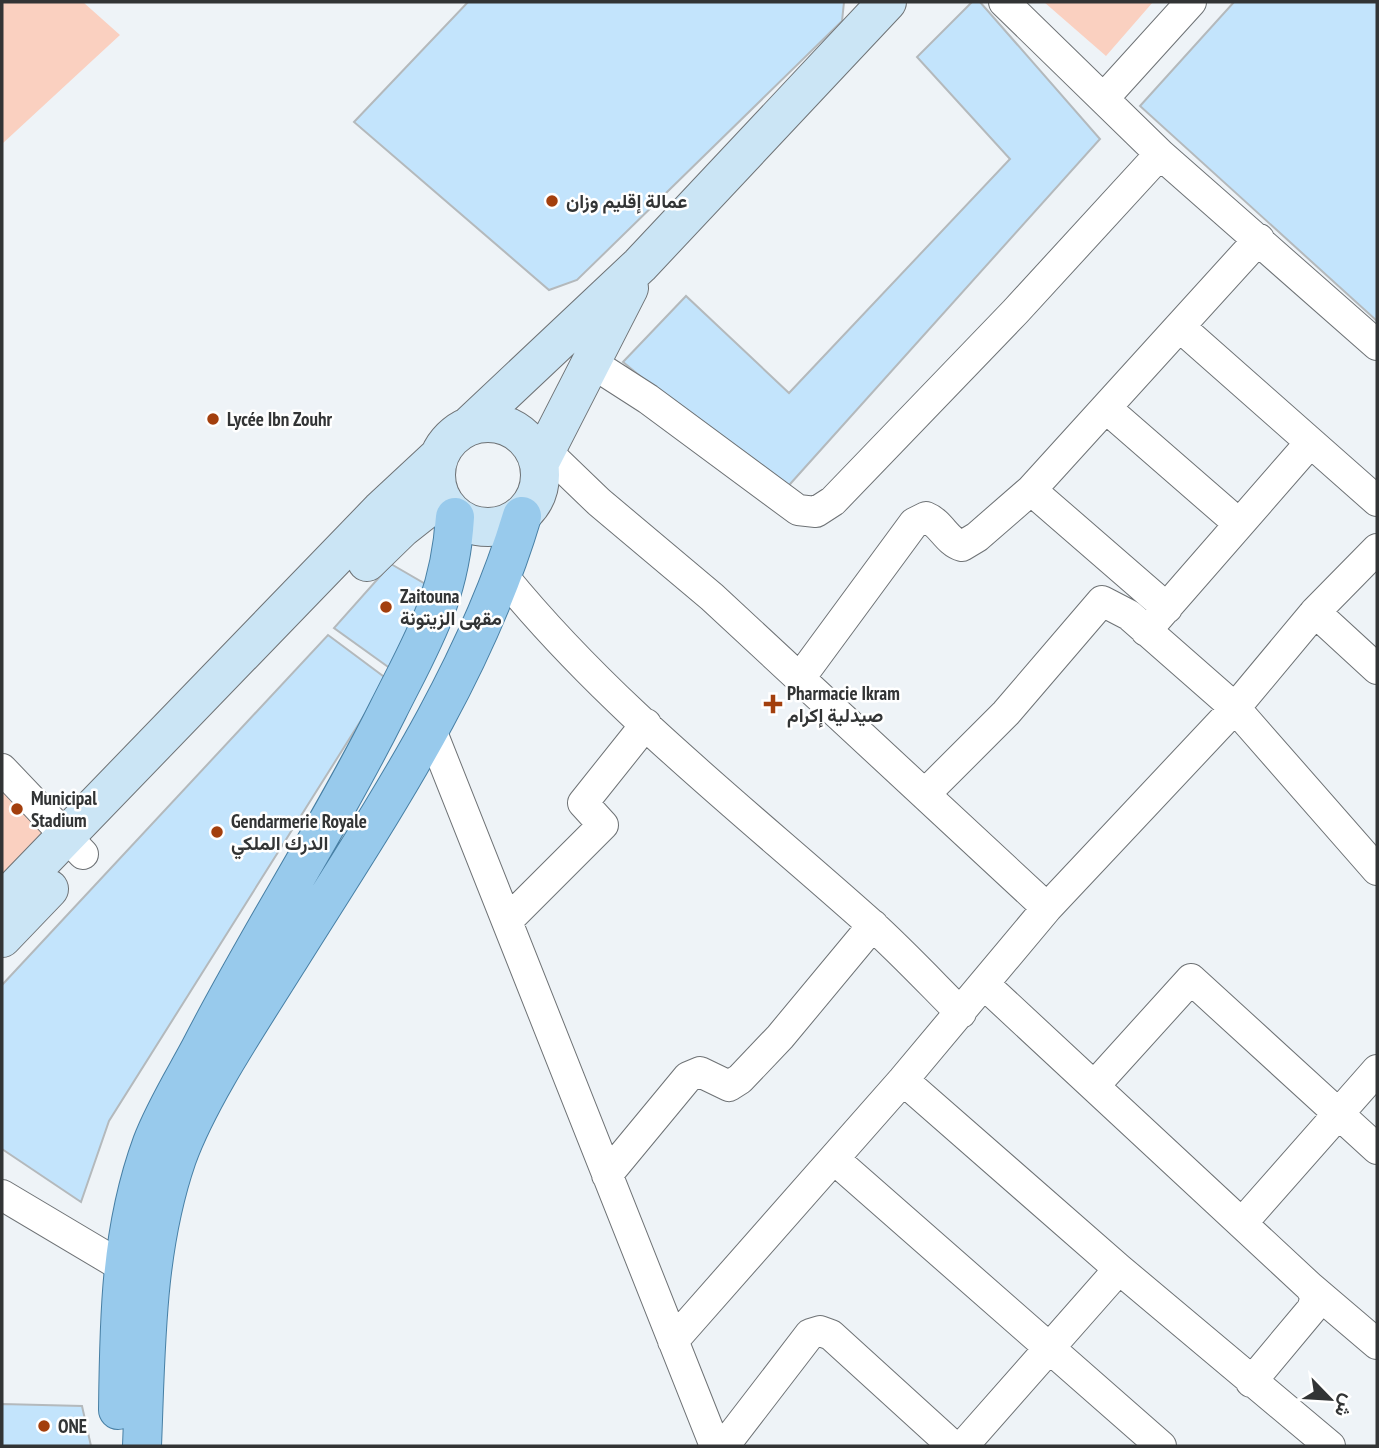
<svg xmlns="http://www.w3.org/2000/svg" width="1379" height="1448" viewBox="0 0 1379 1448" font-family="'PT Sans Narrow',Vazirmatn,sans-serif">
<rect width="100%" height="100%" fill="#eef3f7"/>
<path fill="#fad0c0" d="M 2,2 L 83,2 L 120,35 L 2,144 Z
M 1044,2 L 1153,2 L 1106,56 Z
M 2,771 L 64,846 L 2,912 Z"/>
<path fill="#c3e4fc" stroke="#b4b9bc" stroke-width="2" d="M 468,2 L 844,2 L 842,21 L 577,280 L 549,290 L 354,122 Z
M 972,2 L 980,2 L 1100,139 L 782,493 L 623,362 L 686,296 L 789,393 L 1010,159 L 917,57 Z
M 1234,2 L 1377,2 L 1377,321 L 1140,106 Z
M 391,564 L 427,585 L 391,669 L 334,628 Z
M 328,635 L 387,679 L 109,1121 L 81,1202 L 2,1149 L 2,985 Z
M 2,1404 L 82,1406 L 91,1446 L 2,1446 Z"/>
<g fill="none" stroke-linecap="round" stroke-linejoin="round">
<defs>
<path id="minor" d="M 1104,98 L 1191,2
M 1160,154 L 1377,345
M 1180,327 L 1377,501
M 592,363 L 648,399 L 798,510 L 816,512 L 833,501 L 1015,312 L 1160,154 L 1004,2
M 1107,409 L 1238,523
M 546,451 L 599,502 L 712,597 L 1047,908
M 1031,490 L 1167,608
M 504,577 C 610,707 746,812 870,923 C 902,952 931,983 961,1013
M 1315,612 L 1377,669
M 1146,631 L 1310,443
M 800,678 L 914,523 L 926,517 C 941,523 947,542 962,546 L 977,537 L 1031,490 L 1259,239
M 431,730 L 715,1446
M 2,769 L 83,854
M 925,794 L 1006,713 L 1102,601 L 1129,615 L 1235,708 L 1377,870
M 507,921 L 603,825 L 583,803 L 646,724
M 985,985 L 1310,1287 L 1316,1297 L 1312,1309 L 1251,1382
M 903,1080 L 1119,1269 L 1330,1446
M 1095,1085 L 1191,979 L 1377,1149
M 834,1159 L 1161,1446
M 607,1175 L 688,1077 L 700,1072 L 729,1086 L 740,1079 L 780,1037 L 873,925
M 2,1195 L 123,1267
M 1243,1222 L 1377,1070
M 1310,1287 L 1377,1344
M 673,1341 L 903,1080 L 1047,908 L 1235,708 L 1315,612 L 1377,549
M 724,1446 L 810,1334 L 820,1331 L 831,1335 L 953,1446
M 963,1446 L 1119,1269"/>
<path id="secondary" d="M436 475a52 52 0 1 1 104 0a52 52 0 1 1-104 0Z
M 470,425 L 640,265 L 887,2
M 539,464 L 629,288
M 367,562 L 402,528 L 440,498
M 2,902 L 381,510 L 438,457
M 2,938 L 49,889"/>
<path id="primary" d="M 118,1410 C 119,1319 120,1230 152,1143 C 164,1111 184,1079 200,1049 C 259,934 330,826 388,710 C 423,640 450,598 455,517
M 142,1446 C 146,1349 145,1251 177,1158 C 199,1097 251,1020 286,964 C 376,820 473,680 522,516"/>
</defs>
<use href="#minor" stroke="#6e7275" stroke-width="32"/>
<use href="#secondary" stroke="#6e7275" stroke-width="40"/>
<use href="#primary" stroke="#477fa4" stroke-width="40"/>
<use href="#minor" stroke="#fff" stroke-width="30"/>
<use href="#secondary" stroke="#cbe5f5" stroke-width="38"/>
<use href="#primary" stroke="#98caec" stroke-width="38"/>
</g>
<g fill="#a33f0d" stroke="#fff" stroke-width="2.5">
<circle cx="552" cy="201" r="7"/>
<circle cx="213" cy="419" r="7"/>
<circle cx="386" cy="607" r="7"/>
<path d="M769.5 693.5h7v7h7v7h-7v7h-7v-7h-7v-7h7z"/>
<circle cx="17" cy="809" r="7"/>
<circle cx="217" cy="832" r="7"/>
<circle cx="44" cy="1426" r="7"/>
</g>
<g text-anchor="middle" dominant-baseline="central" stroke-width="5" stroke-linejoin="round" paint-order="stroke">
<g font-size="19" font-weight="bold" fill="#323435" stroke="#fff" text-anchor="start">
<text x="566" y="201">عمالة إقليم وزان</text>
<text x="227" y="419">Lycée Ibn Zouhr</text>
<text x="400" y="596">Zaitouna<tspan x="400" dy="22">مقهى الزيتونة</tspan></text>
<text x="787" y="693">Pharmacie Ikram<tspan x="787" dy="22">صيدلية إكرام</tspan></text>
<text x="31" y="798">Municipal<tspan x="31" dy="22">Stadium</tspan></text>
<text x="231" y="821">Gendarmerie Royale<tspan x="231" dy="22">الدرك الملكي</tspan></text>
<text x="58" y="1426">ONE</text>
</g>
</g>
<rect width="1379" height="1448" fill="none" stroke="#323435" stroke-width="7"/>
<g transform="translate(1330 1399) rotate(115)" stroke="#ffffff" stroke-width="5" paint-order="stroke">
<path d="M0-5L12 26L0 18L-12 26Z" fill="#323435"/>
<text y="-10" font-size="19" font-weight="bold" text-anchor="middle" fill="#323435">ش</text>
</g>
</svg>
